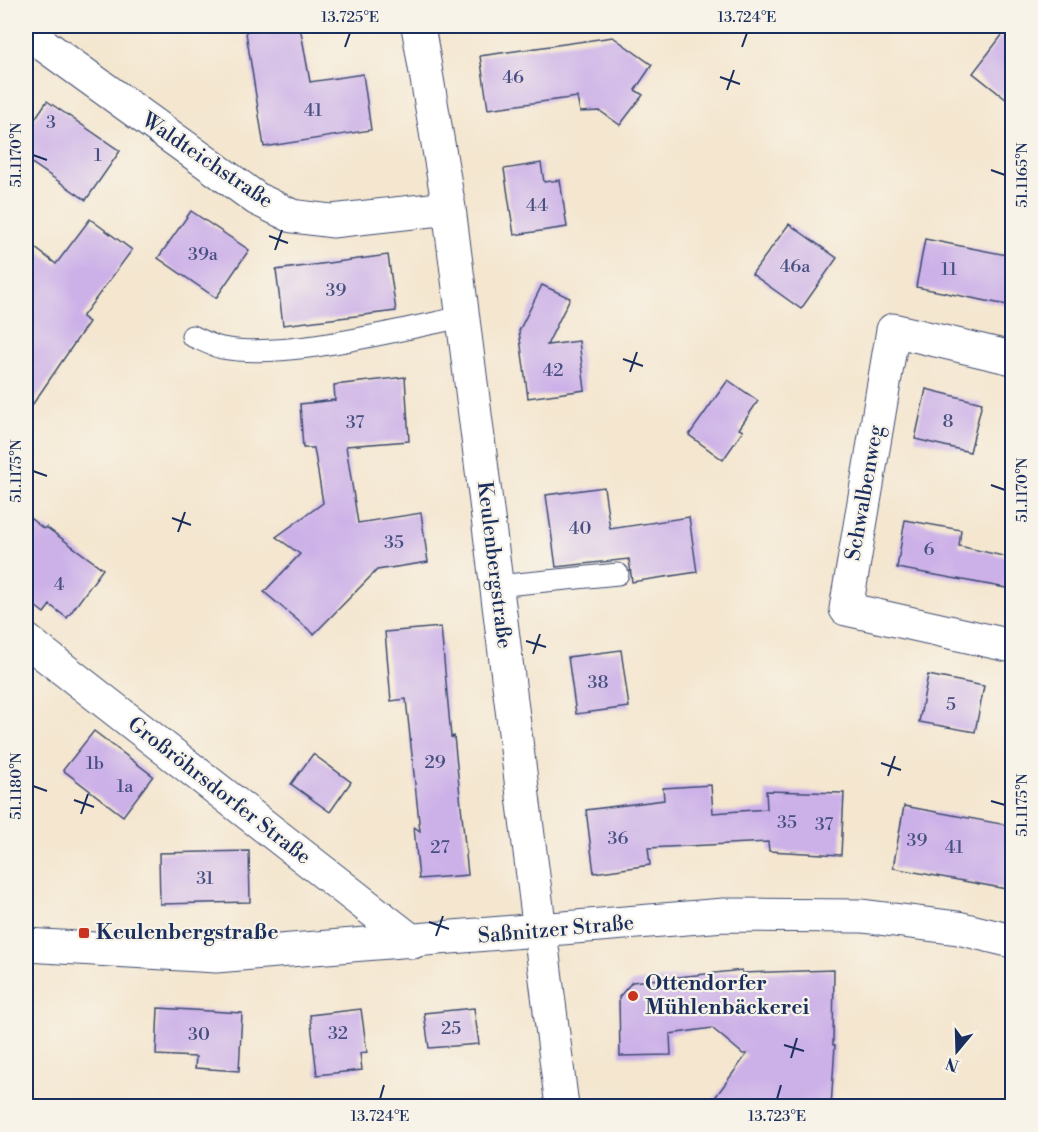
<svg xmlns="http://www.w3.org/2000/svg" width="1038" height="1132" viewBox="0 0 1038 1132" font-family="'Libre Bodoni',serif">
<rect width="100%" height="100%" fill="#f7f3e8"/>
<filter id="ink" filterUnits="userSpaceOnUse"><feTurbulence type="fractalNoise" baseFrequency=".0167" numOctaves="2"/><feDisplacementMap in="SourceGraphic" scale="12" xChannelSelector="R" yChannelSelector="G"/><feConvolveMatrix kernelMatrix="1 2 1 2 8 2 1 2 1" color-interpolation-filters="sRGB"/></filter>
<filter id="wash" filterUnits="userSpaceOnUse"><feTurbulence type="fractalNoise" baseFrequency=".008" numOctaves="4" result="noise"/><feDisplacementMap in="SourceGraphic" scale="24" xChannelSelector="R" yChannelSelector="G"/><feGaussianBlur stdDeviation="1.35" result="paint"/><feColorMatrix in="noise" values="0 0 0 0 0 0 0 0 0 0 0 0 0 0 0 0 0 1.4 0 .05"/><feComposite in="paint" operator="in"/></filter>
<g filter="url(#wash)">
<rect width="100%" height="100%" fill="#f4e6cf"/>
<g id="blocks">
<path fill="#ccb1e8" d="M 245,26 L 300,26 L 310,82 L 363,74 L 371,130 L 264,147 Z
M 1009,26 L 1012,26 L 1012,104 L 973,73 Z
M 613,37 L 652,65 L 635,90 L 643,95 L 620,125 L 600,111 L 580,112 L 577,97 L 488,109 L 480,56 Z
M 47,101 L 120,151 L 86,200 L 26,159 L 26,132 Z
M 541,163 L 544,182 L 560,180 L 567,227 L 514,235 L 504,169 Z
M 191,211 L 249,250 L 216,298 L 158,258 Z
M 90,219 L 132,250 L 82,317 L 89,322 L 26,414 L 26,241 L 56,264 Z
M 789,224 L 837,258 L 801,309 L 752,274 Z
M 925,239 L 1012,256 L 1012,306 L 916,287 Z
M 388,255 L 396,311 L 283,325 L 276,270 Z
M 542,285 L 570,298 L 547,345 L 579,341 L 585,390 L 528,398 L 519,331 Z
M 405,377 L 409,441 L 346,446 L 358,523 L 421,513 L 428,562 L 377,570 L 314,634 L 264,592 L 300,554 L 276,537 L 323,503 L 314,448 L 303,448 L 300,404 L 335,400 L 334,385 Z
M 728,380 L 758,401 L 739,429 L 743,431 L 723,460 L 689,435 Z
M 926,389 L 982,403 L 970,452 L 915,439 Z
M 604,487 L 610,529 L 689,517 L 697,572 L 632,582 L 629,559 L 556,567 L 546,495 Z
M 26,515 L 44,529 L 46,527 L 103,569 L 67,618 L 50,605 L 44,613 L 26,599 Z
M 905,520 L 961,530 L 959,546 L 1012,558 L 1012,589 L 897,568 Z
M 441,627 L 451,737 L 454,736 L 468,875 L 419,879 L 414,827 L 420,831 L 406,699 L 391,701 L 385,632 Z
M 621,650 L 629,707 L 576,714 L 568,657 Z
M 928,675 L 984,686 L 975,732 L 919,722 Z
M 94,731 L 153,776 L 123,816 L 63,770 Z
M 313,754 L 351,782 L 330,812 L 291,784 Z
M 711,785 L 713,813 L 767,809 L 766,791 L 844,793 L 841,855 L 769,851 L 768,842 L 648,848 L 650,865 L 594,873 L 586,810 L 664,800 L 663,788 Z
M 904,806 L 1012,826 L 1012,890 L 893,868 Z
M 249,851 L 250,902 L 160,904 L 159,853 Z
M 742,970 L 742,973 L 834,970 L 833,1045 L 835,1045 L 831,1107 L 708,1107 L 747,1054 L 743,1054 L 712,1028 L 670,1034 L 671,1055 L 620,1056 L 619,997 L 632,982 Z
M 158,1008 L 242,1013 L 239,1071 L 195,1068 L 196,1057 L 156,1055 Z
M 474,1008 L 479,1044 L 429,1048 L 424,1013 Z
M 361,1009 L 367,1052 L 360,1053 L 362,1070 L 317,1075 L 310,1015 Z"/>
</g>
</g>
<g filter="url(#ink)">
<use href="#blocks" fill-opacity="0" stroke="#3c4a6f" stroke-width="1.5"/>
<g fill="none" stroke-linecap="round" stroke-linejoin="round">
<defs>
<path id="service" d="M 192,336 C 202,340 212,346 222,348 C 286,360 397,330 463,317
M 496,586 L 618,574"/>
<path id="minor" d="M 418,26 L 449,208 L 562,1106
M 26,32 L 257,199 L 292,216 L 332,221 L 449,208
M 1012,358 L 893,330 L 846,609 L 1012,646
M 26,640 L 413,942"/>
<path id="tertiary" d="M 26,945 L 216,956 L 724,915 L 862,916 L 958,928 L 1012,941"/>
</defs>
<use href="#service" stroke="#3c4a6f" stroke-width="23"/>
<use href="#minor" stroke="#3c4a6f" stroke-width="35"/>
<use href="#tertiary" stroke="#3c4a6f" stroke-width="35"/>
<use href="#service" stroke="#fff" stroke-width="21"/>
<use href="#minor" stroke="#fff" stroke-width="33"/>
<use href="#tertiary" stroke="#fff" stroke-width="33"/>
</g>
</g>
<path fill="none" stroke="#1b2f5e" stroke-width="2" d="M 345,47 L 350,33M 742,47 L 747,33M 720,77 L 740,84M 727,90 L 734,70M 33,155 L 47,160M 991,170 L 1005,175M 269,236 L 288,243M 275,250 L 282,230M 623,359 L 643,366M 630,372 L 637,352M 33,471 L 47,476M 991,485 L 1005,490M 172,518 L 191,525M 178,532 L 185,512M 526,641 L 546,647M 533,654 L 540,634M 881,763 L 901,770M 888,776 L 895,756M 33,786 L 47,791M 74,800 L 94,807M 991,801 L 1005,805M 81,814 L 88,794M 429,922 L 449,929M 436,936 L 443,916M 784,1045 L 804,1051M 791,1058 L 797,1038M 380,1099 L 384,1085M 777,1099 L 781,1085"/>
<g fill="#c8321e" stroke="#f7f3e8" stroke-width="2">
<rect x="78" y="927" width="12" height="12" rx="3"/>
<circle cx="633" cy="996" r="6"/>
</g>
<g text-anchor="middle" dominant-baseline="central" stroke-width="4.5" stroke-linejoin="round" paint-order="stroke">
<g font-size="18" fill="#475080">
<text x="513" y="77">46</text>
<text x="313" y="110">41</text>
<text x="51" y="122">3</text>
<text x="98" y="155">1</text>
<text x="537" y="205">44</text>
<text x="203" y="254">39a</text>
<text x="795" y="266">46a</text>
<text x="949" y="269">11</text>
<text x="336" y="290">39</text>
<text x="553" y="370">42</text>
<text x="948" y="421">8</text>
<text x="355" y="422">37</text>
<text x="580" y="528">40</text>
<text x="394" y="542">35</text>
<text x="929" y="549">6</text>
<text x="59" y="584">4</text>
<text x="598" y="682">38</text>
<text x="951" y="704">5</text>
<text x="435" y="762">29</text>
<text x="95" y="763">1b</text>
<text x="125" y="786">1a</text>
<text x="787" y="822">35</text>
<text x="824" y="824">37</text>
<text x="618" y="838">36</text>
<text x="917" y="840">39</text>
<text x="440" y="847">27</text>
<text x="954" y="847">41</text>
<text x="205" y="878">31</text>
<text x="451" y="1028">25</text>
<text x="338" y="1033">32</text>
<text x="199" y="1034">30</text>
</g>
<g font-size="21" fill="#1b2f5e" stroke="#f7f3e8">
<text transform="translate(207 161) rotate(34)">Waldteichstraße</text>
<text transform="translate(865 493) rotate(-80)">Schwalbenweg</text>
<text transform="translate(494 565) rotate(83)">Keulenbergstraße</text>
<text transform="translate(219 791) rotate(38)">Großröhrsdorfer Straße</text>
<text transform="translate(556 930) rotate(-5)">Saßnitzer Straße</text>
</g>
<g font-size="21" font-weight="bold" fill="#1b2f5e" stroke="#f7f3e8" text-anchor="start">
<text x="96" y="933">Keulenbergstraße</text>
<text x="645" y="984">Ottendorfer<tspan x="645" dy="24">Mühlenbäckerei</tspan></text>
</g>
</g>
<rect width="1038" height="1132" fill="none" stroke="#f7f3e8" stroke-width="66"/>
<g transform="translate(957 1051) rotate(199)" stroke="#f7f3e8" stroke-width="4.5" paint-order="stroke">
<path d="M0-4.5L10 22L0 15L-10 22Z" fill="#1b2f5e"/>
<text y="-9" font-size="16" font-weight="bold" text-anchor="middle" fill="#1b2f5e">N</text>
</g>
<rect x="33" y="33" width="972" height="1066" fill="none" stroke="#1b2f5e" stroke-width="2"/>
<g font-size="15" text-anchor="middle" fill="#1b2f5e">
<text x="350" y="22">13.725°E</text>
<text x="747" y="22">13.724°E</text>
<text transform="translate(16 155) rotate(-90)" y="5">51.1170°N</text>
<text transform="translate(1022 175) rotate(-90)" y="5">51.1165°N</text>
<text transform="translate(16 471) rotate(-90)" y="5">51.1175°N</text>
<text transform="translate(1022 490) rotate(-90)" y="5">51.1170°N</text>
<text transform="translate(16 786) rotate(-90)" y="5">51.1180°N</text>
<text transform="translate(1022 805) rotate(-90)" y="5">51.1175°N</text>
<text x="380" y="1121">13.724°E</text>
<text x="777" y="1121">13.723°E</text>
</g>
</svg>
